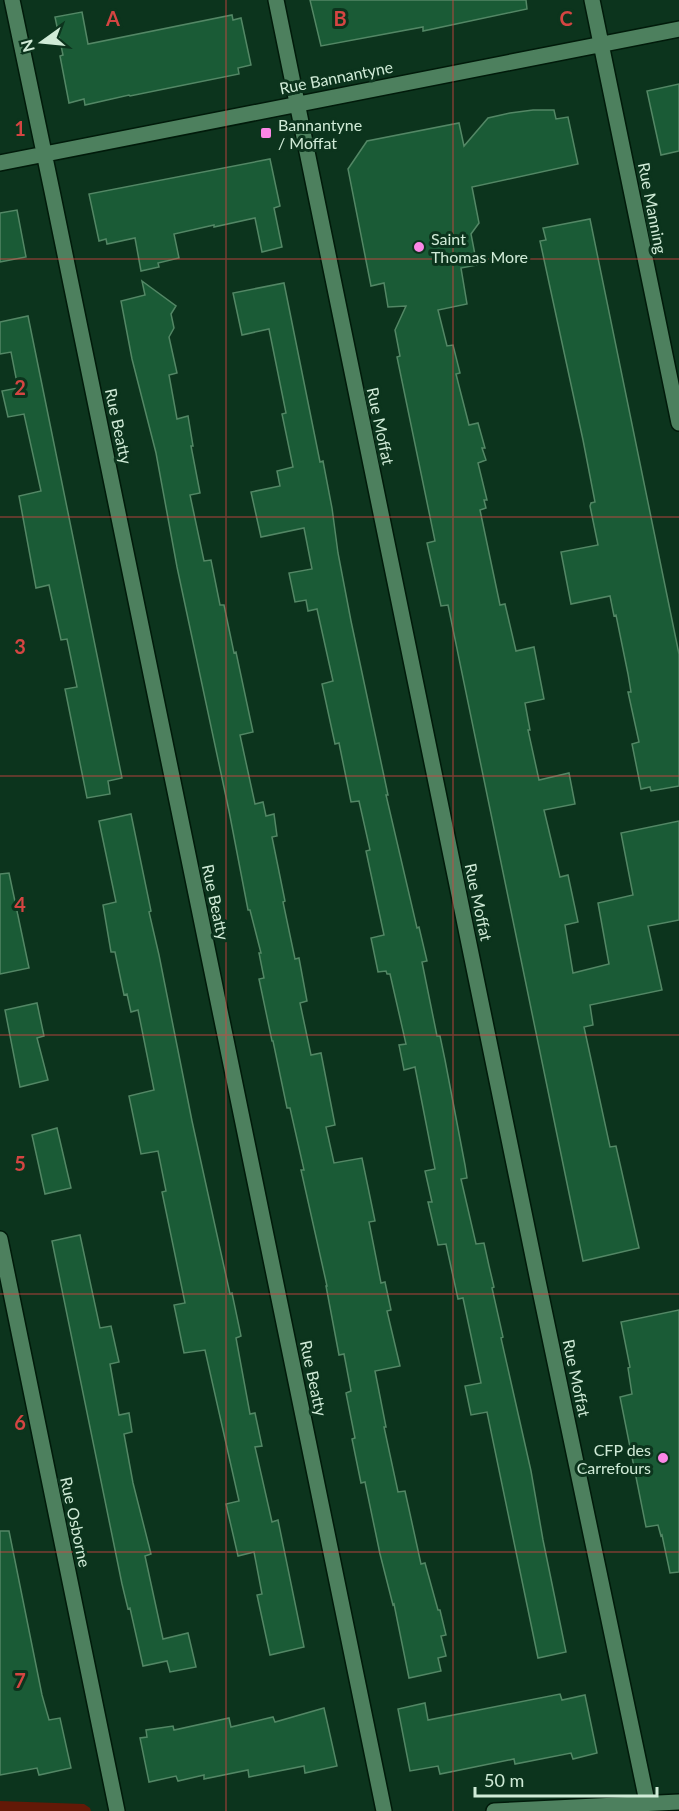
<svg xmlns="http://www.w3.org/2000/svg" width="679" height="1811" viewBox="0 0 679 1811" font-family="Lato,sans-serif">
<rect width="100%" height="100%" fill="#0c341d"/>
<path fill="#631907" d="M 0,1801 L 84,1804 L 90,1808 L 91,1811 L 0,1811 Z"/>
<path fill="#1a5b36" stroke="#538765" stroke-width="1.5" d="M 310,0 L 526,0 L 527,9 L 423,31 L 423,27 L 321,46 Z
M 82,12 L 88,44 L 232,15 L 233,20 L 241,18 L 251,65 L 238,68 L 239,74 L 184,85 L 130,96 L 129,95 L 85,105 L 84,99 L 69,103 L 60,56 L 63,55 L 55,17 Z
M 679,84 L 679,151 L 661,155 L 647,91 Z
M 533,110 L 554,110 L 556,119 L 568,117 L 578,164 L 472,187 L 479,223 L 471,234 L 477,265 L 461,268 L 467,304 L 438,310 L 447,346 L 453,345 L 460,373 L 456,374 L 458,382 L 469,425 L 478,423 L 485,448 L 482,448 L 486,460 L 478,463 L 487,500 L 484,500 L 486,508 L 480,510 L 500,605 L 505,604 L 516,651 L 534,647 L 544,699 L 525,703 L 530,730 L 528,730 L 539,780 L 569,773 L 575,804 L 544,810 L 560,877 L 568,875 L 578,922 L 565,925 L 573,973 L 609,964 L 598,903 L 633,895 L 621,833 L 679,821 L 679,920 L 648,926 L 662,990 L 590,1005 L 593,1025 L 584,1027 L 610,1147 L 616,1146 L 639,1248 L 583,1261 L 448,605 L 441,606 L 427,543 L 435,541 L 397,357 L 400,356 L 395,330 L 406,306 L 388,307 L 384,283 L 371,286 L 348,169 L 367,141 L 459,123 L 464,146 L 488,118 L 510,113 Z
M 270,159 L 280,206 L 274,208 L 282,247 L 262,252 L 255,218 L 214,227 L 214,225 L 174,234 L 179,258 L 158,263 L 159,267 L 141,271 L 135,238 L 107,244 L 106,239 L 99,241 L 89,194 Z
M 17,210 L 26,257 L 0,262 L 0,213 Z
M 590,219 L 679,654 L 679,786 L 651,791 L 650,787 L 641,789 L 632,744 L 639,742 L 628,692 L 631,692 L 628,674 L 616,615 L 614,616 L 610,596 L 571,604 L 561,552 L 598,545 L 590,506 L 591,503 L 595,502 L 583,440 L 540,241 L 546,240 L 543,228 Z
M 142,281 L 176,306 L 171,314 L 174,328 L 169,337 L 177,373 L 169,375 L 177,419 L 188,416 L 193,446 L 191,446 L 200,493 L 190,495 L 204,561 L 211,560 L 220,605 L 224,605 L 234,653 L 236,652 L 253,732 L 240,735 L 255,804 L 263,802 L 266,816 L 274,814 L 277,836 L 272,837 L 285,901 L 283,902 L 295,959 L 299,958 L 307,1001 L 300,1003 L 311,1055 L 321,1053 L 335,1125 L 326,1127 L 334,1163 L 362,1158 L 375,1221 L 369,1222 L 381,1283 L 385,1282 L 391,1310 L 387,1311 L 400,1366 L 375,1371 L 386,1427 L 384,1427 L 398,1492 L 405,1491 L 421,1564 L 425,1563 L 438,1610 L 440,1610 L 446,1635 L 441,1636 L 446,1656 L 438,1658 L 441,1671 L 409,1678 L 394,1604 L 393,1605 L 380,1554 L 365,1482 L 361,1483 L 352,1439 L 355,1438 L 346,1393 L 351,1391 L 344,1354 L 339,1355 L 326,1286 L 327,1286 L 301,1170 L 304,1170 L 290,1108 L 287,1108 L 273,1041 L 272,1041 L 259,979 L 264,978 L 259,953 L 261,953 L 250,910 L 248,910 L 229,811 L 177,567 L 156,453 L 132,359 L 121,301 L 145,295 Z
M 284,283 L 320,462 L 323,461 L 332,508 L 338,553 L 351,621 L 388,795 L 386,795 L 417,928 L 419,927 L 427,961 L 422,962 L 437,1036 L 440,1036 L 445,1060 L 465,1165 L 467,1178 L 461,1179 L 476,1244 L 484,1243 L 489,1266 L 494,1287 L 492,1288 L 503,1337 L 501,1338 L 531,1471 L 543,1540 L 566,1652 L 538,1658 L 487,1412 L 471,1415 L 465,1386 L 481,1383 L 463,1298 L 458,1299 L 446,1244 L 438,1245 L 428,1202 L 432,1202 L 425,1171 L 435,1169 L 415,1067 L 404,1070 L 399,1045 L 406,1044 L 390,974 L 387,974 L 386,971 L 378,972 L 371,938 L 384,935 L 366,851 L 370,850 L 359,801 L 351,802 L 339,743 L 335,744 L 322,684 L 333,681 L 317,609 L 308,611 L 306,600 L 295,602 L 289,573 L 312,569 L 304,528 L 261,537 L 251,492 L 280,486 L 277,471 L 293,467 L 282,414 L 286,413 L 269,329 L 242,335 L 233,293 Z
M 28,316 L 122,778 L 108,781 L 110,794 L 87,798 L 65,689 L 77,687 L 67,639 L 61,640 L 49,585 L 36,588 L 19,496 L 41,491 L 24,414 L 8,417 L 2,391 L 18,388 L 11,352 L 0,354 L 0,322 Z
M 131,814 L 151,911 L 149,912 L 159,955 L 192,1121 L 230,1294 L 232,1293 L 241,1336 L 236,1338 L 250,1414 L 255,1413 L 262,1446 L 255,1447 L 272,1522 L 278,1520 L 304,1647 L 270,1655 L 257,1595 L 262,1594 L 254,1552 L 238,1556 L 226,1504 L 239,1501 L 205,1350 L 184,1353 L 174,1305 L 185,1303 L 162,1192 L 166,1191 L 158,1151 L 141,1154 L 129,1096 L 154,1090 L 138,1010 L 131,1012 L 127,994 L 124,995 L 115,952 L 111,952 L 103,905 L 116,902 L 99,821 Z
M 9,873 L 29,968 L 0,974 L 0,874 Z
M 37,1003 L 44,1036 L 37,1038 L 48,1080 L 20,1087 L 5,1010 Z
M 57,1128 L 71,1188 L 45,1194 L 32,1135 Z
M 80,1235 L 100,1328 L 111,1326 L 119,1362 L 110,1364 L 119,1415 L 129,1413 L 132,1432 L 124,1434 L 133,1483 L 151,1554 L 145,1556 L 163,1639 L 188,1633 L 196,1667 L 170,1672 L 167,1661 L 143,1666 L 130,1608 L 128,1609 L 122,1584 L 52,1241 Z
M 679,1310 L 679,1572 L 670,1573 L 662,1535 L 661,1536 L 658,1525 L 646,1527 L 620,1397 L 632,1394 L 628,1368 L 630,1367 L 621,1322 Z
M 0,1531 L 9,1531 L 42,1695 L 49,1720 L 60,1718 L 71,1768 L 39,1775 L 37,1768 L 0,1775 Z
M 560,1694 L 562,1700 L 585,1695 L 597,1753 L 573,1759 L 571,1753 L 515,1764 L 514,1759 L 440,1774 L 438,1766 L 410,1771 L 398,1709 L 425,1703 L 428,1720 Z
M 324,1708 L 337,1766 L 305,1773 L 304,1766 L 249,1777 L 248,1770 L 204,1779 L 204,1775 L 178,1781 L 176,1776 L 149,1782 L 140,1738 L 147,1737 L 146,1730 L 173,1726 L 174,1730 L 229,1718 L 231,1727 L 273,1717 L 275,1722 Z"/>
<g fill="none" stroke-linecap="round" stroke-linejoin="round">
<defs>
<path id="minor" d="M 12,0 L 52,191 L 384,1811
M 276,0 L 538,1281 L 649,1811
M 592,0 L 679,423
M 0,163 L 679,29
M 0,1239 L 117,1811
M 494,1811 L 679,1802"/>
</defs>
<use href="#minor" stroke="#011a0a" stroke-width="18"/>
<use href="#minor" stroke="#4d805e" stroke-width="15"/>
</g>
<path fill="none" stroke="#d54542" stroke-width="1.5" stroke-opacity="0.55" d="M 226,0 L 226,1811M 453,0 L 453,1811M 0,259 L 679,259M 0,517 L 679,517M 0,776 L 679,776M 0,1035 L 679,1035M 0,1294 L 679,1294M 0,1552 L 679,1552"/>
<g fill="#fb87e6" stroke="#0c341d" stroke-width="2">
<rect x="260" y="127" width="12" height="12" rx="3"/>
<circle cx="419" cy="247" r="6"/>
<circle cx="663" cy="1458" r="6"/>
</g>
<g text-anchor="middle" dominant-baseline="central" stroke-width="6" stroke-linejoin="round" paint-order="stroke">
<g font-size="16" fill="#d0ebd7" stroke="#0c341d">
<text transform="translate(336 77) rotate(-11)">Rue Bannantyne</text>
<text transform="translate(653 208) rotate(79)">Rue Manning</text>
<text transform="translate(119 426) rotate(78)">Rue Beatty</text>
<text transform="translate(381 426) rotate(78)">Rue Moffat</text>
<text transform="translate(216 902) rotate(78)">Rue Beatty</text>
<text transform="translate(479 902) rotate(78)">Rue Moffat</text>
<text transform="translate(314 1378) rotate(78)">Rue Beatty</text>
<text transform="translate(577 1378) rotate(78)">Rue Moffat</text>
<text transform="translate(76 1522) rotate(78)">Rue Osborne</text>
</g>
<g font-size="16" fill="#d0ebd7" stroke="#0c341d" text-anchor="start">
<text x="278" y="124">Bannantyne<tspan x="278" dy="18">/ Moffat</tspan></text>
<text x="431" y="238">Saint<tspan x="431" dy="18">Thomas More</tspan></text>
<text x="651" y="1449" text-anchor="end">CFP des<tspan x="651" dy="18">Carrefours</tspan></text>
</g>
</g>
<g font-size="20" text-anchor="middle" font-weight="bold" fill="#d54542" stroke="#0c341d" stroke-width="6" stroke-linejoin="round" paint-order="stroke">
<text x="113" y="26">A</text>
<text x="340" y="26">B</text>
<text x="566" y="26">C</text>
<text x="20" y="136">1</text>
<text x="20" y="395">2</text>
<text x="20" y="654">3</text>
<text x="20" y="912">4</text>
<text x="20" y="1171">5</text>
<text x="20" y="1430">6</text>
<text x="20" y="1688">7</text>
</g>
<g transform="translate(42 42) rotate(255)" stroke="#0c341d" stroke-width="4.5" paint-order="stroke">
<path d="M0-4.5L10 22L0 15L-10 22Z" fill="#d0ebd7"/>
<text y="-9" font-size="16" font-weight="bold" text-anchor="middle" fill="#d0ebd7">N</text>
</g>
<path d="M475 1787v9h182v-9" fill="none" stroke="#d0ebd7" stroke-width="3"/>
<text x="484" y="1787" font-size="18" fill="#d0ebd7" stroke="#0c341d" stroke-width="4.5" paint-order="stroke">50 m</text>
</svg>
